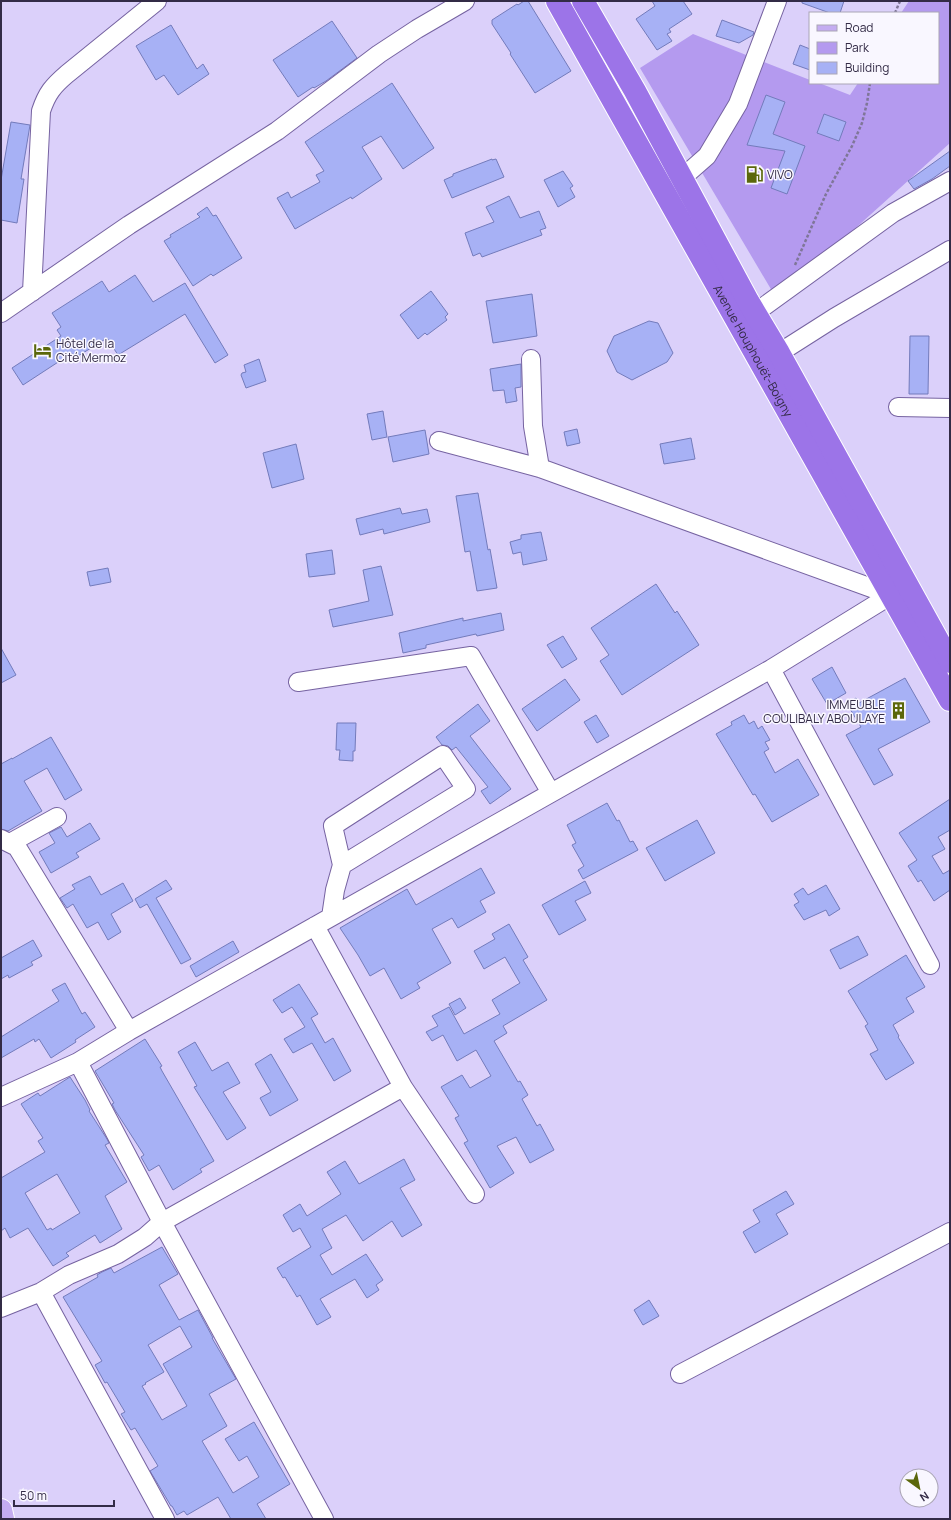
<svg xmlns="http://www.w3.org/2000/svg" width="951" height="1520" viewBox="0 0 951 1520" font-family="Manrope,sans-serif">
<rect width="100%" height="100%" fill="#dbd0fa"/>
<path fill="#b49aef" d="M 909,1 L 950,1 L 950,143 L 809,270 L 775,296 L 640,68 L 693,34 L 810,80 L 810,83 L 819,83 L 850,95 L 858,83 L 938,83 L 938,13 L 901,13 Z"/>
<path fill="#a7b1f5" stroke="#737bbb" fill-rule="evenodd" d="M 524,1 L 528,1 L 571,71 L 535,93 L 510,54 L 511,53 L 492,24 L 492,20 L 517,4 L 518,5 Z
M 652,1 L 683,1 L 692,14 L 669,29 L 671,32 L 667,34 L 672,41 L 657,50 L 636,19 L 655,6 Z
M 802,1 L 844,1 L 840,13 L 830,13 L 802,3 Z
M 722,20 L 754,32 L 753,35 L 739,43 L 716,36 Z
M 332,21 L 357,58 L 326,81 L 314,88 L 313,87 L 298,97 L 273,60 Z
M 171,25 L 197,69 L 203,64 L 209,74 L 178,95 L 164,75 L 156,80 L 136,46 Z
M 800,45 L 810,49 L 810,70 L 793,64 Z
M 392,83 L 434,148 L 403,169 L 381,136 L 362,147 L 382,179 L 352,199 L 351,197 L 295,229 L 277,198 L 288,192 L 291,198 L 320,182 L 316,175 L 324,171 L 305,142 Z
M 766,95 L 785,102 L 773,134 L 805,146 L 787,194 L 771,188 L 785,151 L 747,145 Z
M 824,114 L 846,122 L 839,141 L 817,133 Z
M 11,122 L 30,125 L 21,179 L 24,179 L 17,223 L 1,220 L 1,180 Z
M 950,151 L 950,166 L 932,179 L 914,189 L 908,181 Z
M 492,159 L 492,160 L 496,159 L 504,177 L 452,198 L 444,180 L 453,176 L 453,174 Z
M 563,171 L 573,186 L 570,188 L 575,197 L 558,207 L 544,180 Z
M 509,196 L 520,218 L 539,211 L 546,228 L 540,230 L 542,235 L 482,257 L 480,253 L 473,256 L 465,233 L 494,222 L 486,207 Z
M 207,207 L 213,216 L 216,215 L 242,258 L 213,276 L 211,274 L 193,286 L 164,241 L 171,237 L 170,235 L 200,217 L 197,214 Z
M 135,275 L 153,302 L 185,283 L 228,355 L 215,363 L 185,314 L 118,355 L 107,338 L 75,358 L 72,353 L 23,385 L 12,368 L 61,336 L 57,330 L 61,327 L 52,313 L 102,281 L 109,292 Z
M 431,291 L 448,314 L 445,317 L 447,320 L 427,335 L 425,333 L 418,339 L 400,315 Z
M 532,294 L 537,336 L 493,343 L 486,301 Z
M 649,321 L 658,323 L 673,353 L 667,362 L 632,380 L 617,372 L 607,351 L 614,336 Z
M 910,336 L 929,336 L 928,394 L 909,394 Z
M 259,359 L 266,381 L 246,388 L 241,375 L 242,373 L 246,372 L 244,365 Z
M 521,364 L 521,387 L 515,388 L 517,401 L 506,403 L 504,390 L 493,391 L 490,369 Z
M 383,411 L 387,437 L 372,440 L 367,414 Z
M 577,429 L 580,443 L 567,446 L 564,432 Z
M 425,430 L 429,454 L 393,462 L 388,437 Z
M 691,438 L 695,459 L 664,464 L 660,444 Z
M 296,444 L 304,479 L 272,488 L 263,453 Z
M 478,493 L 488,550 L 490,549 L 497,588 L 477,591 L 470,551 L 465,552 L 456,496 Z
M 400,508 L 402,514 L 427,509 L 430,522 L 384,534 L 383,529 L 360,535 L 356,519 Z
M 541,532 L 547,560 L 523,565 L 521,552 L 513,554 L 510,542 L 521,539 L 521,535 Z
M 332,550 L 335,574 L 309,577 L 306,554 Z
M 381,566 L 393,615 L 333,627 L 329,610 L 369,601 L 363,570 Z
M 108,568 L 111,582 L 90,586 L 87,572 Z
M 656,584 L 675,613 L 677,611 L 699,645 L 622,695 L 600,661 L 609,655 L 591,628 Z
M 501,613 L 504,630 L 477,636 L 476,634 L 426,645 L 426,648 L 403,653 L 399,633 L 463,618 L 463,621 Z
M 563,636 L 577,659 L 562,668 L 547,645 Z
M 1,648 L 16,675 L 1,683 Z
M 832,667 L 846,693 L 827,704 L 812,679 Z
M 905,678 L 930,722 L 878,749 L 893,775 L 874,785 L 846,735 L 861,727 L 847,704 L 856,698 L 859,703 Z
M 565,679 L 580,700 L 537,731 L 522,709 Z
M 478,704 L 490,721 L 470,736 L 511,789 L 490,804 L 481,791 L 488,787 L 456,747 L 452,750 L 448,746 L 442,745 L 436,737 Z
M 596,715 L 609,736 L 597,743 L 584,722 Z
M 744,715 L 749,724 L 754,721 L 758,729 L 762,726 L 770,740 L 765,742 L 769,749 L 764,752 L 775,773 L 798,759 L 819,795 L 772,822 L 755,794 L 753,795 L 716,734 L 732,725 L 731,722 Z
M 337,723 L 356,723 L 355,751 L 353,751 L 353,761 L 339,760 L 340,750 L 336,750 Z
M 51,737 L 82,790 L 65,800 L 47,768 L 24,781 L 42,811 L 8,831 L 1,829 L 1,764 L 12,758 L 12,759 Z
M 950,799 L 950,830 L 938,837 L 945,849 L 932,856 L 943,874 L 950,870 L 950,890 L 934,901 L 921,880 L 918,882 L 908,866 L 917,860 L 899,833 Z
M 607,803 L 617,821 L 619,820 L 630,842 L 633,841 L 638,850 L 583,879 L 578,870 L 584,866 L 572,845 L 576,843 L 567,825 Z
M 697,820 L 715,853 L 665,881 L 646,848 Z
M 90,823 L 100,839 L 76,853 L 79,857 L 51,873 L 39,852 L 55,843 L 49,833 L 61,827 L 67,837 Z
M 481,868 L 495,893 L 480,901 L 486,912 L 458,928 L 452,918 L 432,929 L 451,963 L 417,983 L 420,988 L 401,999 L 384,968 L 370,976 L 358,955 L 340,928 L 407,889 L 416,905 Z
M 90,876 L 101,895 L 123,883 L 133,901 L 111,914 L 121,932 L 108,940 L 98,922 L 87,928 L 73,904 L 67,908 L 60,898 L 75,889 L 72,885 Z
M 166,880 L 172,889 L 156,898 L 191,959 L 181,964 L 147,904 L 140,908 L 135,899 Z
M 585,881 L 591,893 L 575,901 L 586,920 L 559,935 L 542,905 Z
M 826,885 L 840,909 L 829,916 L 826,910 L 804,920 L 794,905 L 799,902 L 794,894 L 803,888 L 808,895 Z
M 509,924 L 528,957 L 523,960 L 547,1000 L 503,1026 L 507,1033 L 494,1041 L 518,1082 L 520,1081 L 528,1095 L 522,1099 L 537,1126 L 540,1124 L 554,1150 L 530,1163 L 516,1137 L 497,1146 L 514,1173 L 490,1188 L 464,1143 L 468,1141 L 455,1118 L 459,1116 L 441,1087 L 462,1075 L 470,1088 L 491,1076 L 476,1050 L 457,1061 L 443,1035 L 432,1041 L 426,1032 L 438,1026 L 432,1016 L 449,1007 L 464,1034 L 500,1014 L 492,1000 L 520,983 L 505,957 L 484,969 L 474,951 L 495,939 L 492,934 Z
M 858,936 L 868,955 L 840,969 L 830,950 Z
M 33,940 L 42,956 L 31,962 L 33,965 L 9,978 L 8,975 L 1,979 L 1,958 Z
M 233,941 L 239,952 L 196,977 L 190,966 Z
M 906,955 L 925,987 L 906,998 L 914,1012 L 893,1025 L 899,1036 L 898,1037 L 914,1063 L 886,1080 L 870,1054 L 878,1050 L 865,1026 L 868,1024 L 848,991 Z
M 65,983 L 82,1014 L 85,1012 L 95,1027 L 75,1040 L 76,1042 L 51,1058 L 39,1039 L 35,1042 L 34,1039 L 1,1058 L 1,1037 L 59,1001 L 52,990 Z
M 299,984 L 318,1014 L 311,1018 L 325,1043 L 333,1038 L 351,1071 L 334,1081 L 312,1043 L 293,1053 L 284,1039 L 305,1027 L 292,1007 L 282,1013 L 273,1000 Z
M 460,998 L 466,1008 L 455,1015 L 449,1004 Z
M 145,1039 L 162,1066 L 160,1067 L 162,1071 L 214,1161 L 200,1169 L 202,1172 L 173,1190 L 159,1165 L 149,1171 L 141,1157 L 144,1155 L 115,1110 L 112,1104 L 114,1103 L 95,1071 Z
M 195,1042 L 212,1071 L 228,1062 L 240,1083 L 223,1092 L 246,1128 L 227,1140 L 194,1087 L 197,1086 L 178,1052 Z
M 271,1054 L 298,1100 L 270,1116 L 260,1098 L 271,1092 L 255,1064 Z
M 70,1077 L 85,1100 L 90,1110 L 89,1111 L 107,1139 L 109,1143 L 105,1145 L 127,1182 L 105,1196 L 122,1229 L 100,1243 L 95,1235 L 66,1253 L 69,1256 L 53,1266 L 28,1228 L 10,1238 L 5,1228 L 1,1231 L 1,1178 L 45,1152 L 38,1141 L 43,1138 L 21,1104 L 38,1093 L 40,1096 ZM 57,1174 L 80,1213 L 52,1230 L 51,1228 L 47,1230 L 25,1193 Z
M 404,1159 L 415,1180 L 400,1188 L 422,1225 L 402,1237 L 392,1221 L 363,1241 L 346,1215 L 322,1229 L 332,1248 L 320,1255 L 332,1275 L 366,1254 L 383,1280 L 376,1285 L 379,1290 L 367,1298 L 355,1279 L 320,1299 L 331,1317 L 317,1325 L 300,1295 L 297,1297 L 285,1277 L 283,1278 L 277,1268 L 311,1247 L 300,1228 L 293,1232 L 283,1215 L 300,1204 L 307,1216 L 341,1194 L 327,1172 L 345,1161 L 359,1184 Z
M 786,1191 L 794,1204 L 776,1214 L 788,1234 L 755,1253 L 743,1232 L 760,1222 L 753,1210 Z
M 162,1247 L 178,1274 L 159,1285 L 179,1320 L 198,1310 L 213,1338 L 212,1338 L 236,1379 L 209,1394 L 227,1426 L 202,1441 L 233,1493 L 259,1477 L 247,1456 L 239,1461 L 225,1439 L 254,1422 L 290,1484 L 257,1504 L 266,1519 L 231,1519 L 218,1497 L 187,1515 L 184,1511 L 177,1515 L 172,1506 L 171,1506 L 150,1471 L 158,1466 L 135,1428 L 131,1430 L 121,1414 L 125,1412 L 107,1382 L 105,1383 L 95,1365 L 102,1361 L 63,1297 L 98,1277 L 97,1275 L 102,1272 L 111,1268 L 114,1273 ZM 180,1326 L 192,1347 L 163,1364 L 187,1406 L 162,1420 L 142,1386 L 146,1384 L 145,1383 L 164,1372 L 148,1345 Z
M 649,1300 L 659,1316 L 643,1325 L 634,1310 Z"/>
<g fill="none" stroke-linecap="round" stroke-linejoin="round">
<defs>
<path id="minor" d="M 670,185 L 682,178 L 707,156 L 738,104 L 777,1
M 32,292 L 41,111 C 47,93 53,86 67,74 L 157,1
M 1,313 L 129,225 L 277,131 L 379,54 L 417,29 L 465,1
M 755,313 L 893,213 L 950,181
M 779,353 L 834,318 L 950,250
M 531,359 L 533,426 L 540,468
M 898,407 L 950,408
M 439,441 L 540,468 L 891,595
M 771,669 L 930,965
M 298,682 L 471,656 L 551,793
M 1,839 L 17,847 L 129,1031
M 10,843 L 57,817
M 331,917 L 335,890 L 342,865 L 466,789 L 443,755 L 333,826 L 342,865
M 315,926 L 403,1087 L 475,1194
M 78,1062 L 162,1222 L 324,1519
M 1,1097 L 78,1062 L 129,1031 L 771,669 L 891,595
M 41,1292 L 165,1519
M 1,1308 L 41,1292 L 69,1275 L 118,1254 L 145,1237 L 162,1222 L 403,1087
M 680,1374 L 950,1232"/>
<path id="major" d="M 1,1510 L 3,1519"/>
<g id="highway">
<path id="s1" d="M 557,1 L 950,700"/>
<path d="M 583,1 L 635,91 L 748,301 L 779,353 L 950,662"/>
</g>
</defs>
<use href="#minor" stroke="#7663a1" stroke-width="20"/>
<use href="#major" stroke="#fff" stroke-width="24"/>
<use href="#highway" stroke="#fff" stroke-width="24"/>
<path stroke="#7f7698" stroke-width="2.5" stroke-dasharray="3 2" stroke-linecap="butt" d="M 895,13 L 900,1
M 795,265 L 826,194 L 852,146 L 862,123 L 867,103 L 870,83"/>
<use href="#minor" stroke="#fff" stroke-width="18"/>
<use href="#major" stroke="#c4acf1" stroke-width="22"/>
<use href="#highway" stroke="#9c74e8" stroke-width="22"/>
</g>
<defs>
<symbol id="fuel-bare" viewBox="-9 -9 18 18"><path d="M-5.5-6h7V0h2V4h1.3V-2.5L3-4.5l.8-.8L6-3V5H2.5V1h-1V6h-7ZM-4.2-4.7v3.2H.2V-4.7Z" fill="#5b670b" stroke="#f9f7ff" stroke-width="2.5" paint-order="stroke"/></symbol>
<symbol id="hotel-bare" viewBox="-9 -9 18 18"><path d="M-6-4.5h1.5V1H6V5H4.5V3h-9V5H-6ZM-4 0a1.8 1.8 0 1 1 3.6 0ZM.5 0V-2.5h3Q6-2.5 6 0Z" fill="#5b670b" stroke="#f9f7ff" stroke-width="2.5" paint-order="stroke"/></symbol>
<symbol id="building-bare" viewBox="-9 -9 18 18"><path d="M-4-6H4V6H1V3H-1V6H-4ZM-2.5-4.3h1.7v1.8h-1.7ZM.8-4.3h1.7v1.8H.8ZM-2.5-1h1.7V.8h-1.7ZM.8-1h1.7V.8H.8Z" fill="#5b670b" stroke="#f9f7ff" stroke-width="2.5" paint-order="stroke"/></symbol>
</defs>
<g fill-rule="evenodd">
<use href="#fuel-bare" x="742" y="162" width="25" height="25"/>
<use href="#hotel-bare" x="30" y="338" width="25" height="25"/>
<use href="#building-bare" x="886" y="698" width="25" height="25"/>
</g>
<g text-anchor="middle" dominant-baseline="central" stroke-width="3" stroke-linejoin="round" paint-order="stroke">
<g font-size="12" fill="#332b46" stroke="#f9f7ff" text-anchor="start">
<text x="767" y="174">VIVO</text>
<text x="56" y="343">Hôtel de la<tspan x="56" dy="14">Cité Mermoz</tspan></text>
<text x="885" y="704" text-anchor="end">IMMEUBLE<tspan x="885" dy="14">COULIBALY ABOULAYE</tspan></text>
</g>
<g font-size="12" fill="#332b46" stroke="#f9f7ff">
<text stroke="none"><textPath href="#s1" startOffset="401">Avenue Houphouët-Boigny</textPath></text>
</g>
</g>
<rect width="951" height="1520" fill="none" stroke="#332b46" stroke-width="4"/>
<rect x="809" y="12" width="130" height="72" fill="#f9f7ff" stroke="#aaa5b5"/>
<rect x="817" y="25" width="20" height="6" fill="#c4acf1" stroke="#aaa5b5"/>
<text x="845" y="32" font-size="12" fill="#332b46">Road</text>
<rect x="817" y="42" width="20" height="12" fill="#b49aef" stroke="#aaa5b5"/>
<text x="845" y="52" font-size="12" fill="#332b46">Park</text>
<rect x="817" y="62" width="20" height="12" fill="#a7b1f5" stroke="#aaa5b5"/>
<text x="845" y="72" font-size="12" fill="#332b46">Building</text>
<g transform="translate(919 1488) rotate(147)"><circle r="19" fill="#f9f7ff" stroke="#aaa5b5"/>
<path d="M0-3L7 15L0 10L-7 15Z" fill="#5b670b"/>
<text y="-6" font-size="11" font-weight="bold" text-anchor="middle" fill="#332b46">N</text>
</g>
<path d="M14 1500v6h100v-6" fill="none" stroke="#332b46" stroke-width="2"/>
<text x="20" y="1500" font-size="12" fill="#332b46" stroke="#f9f7ff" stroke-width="3" paint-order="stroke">50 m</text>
</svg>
